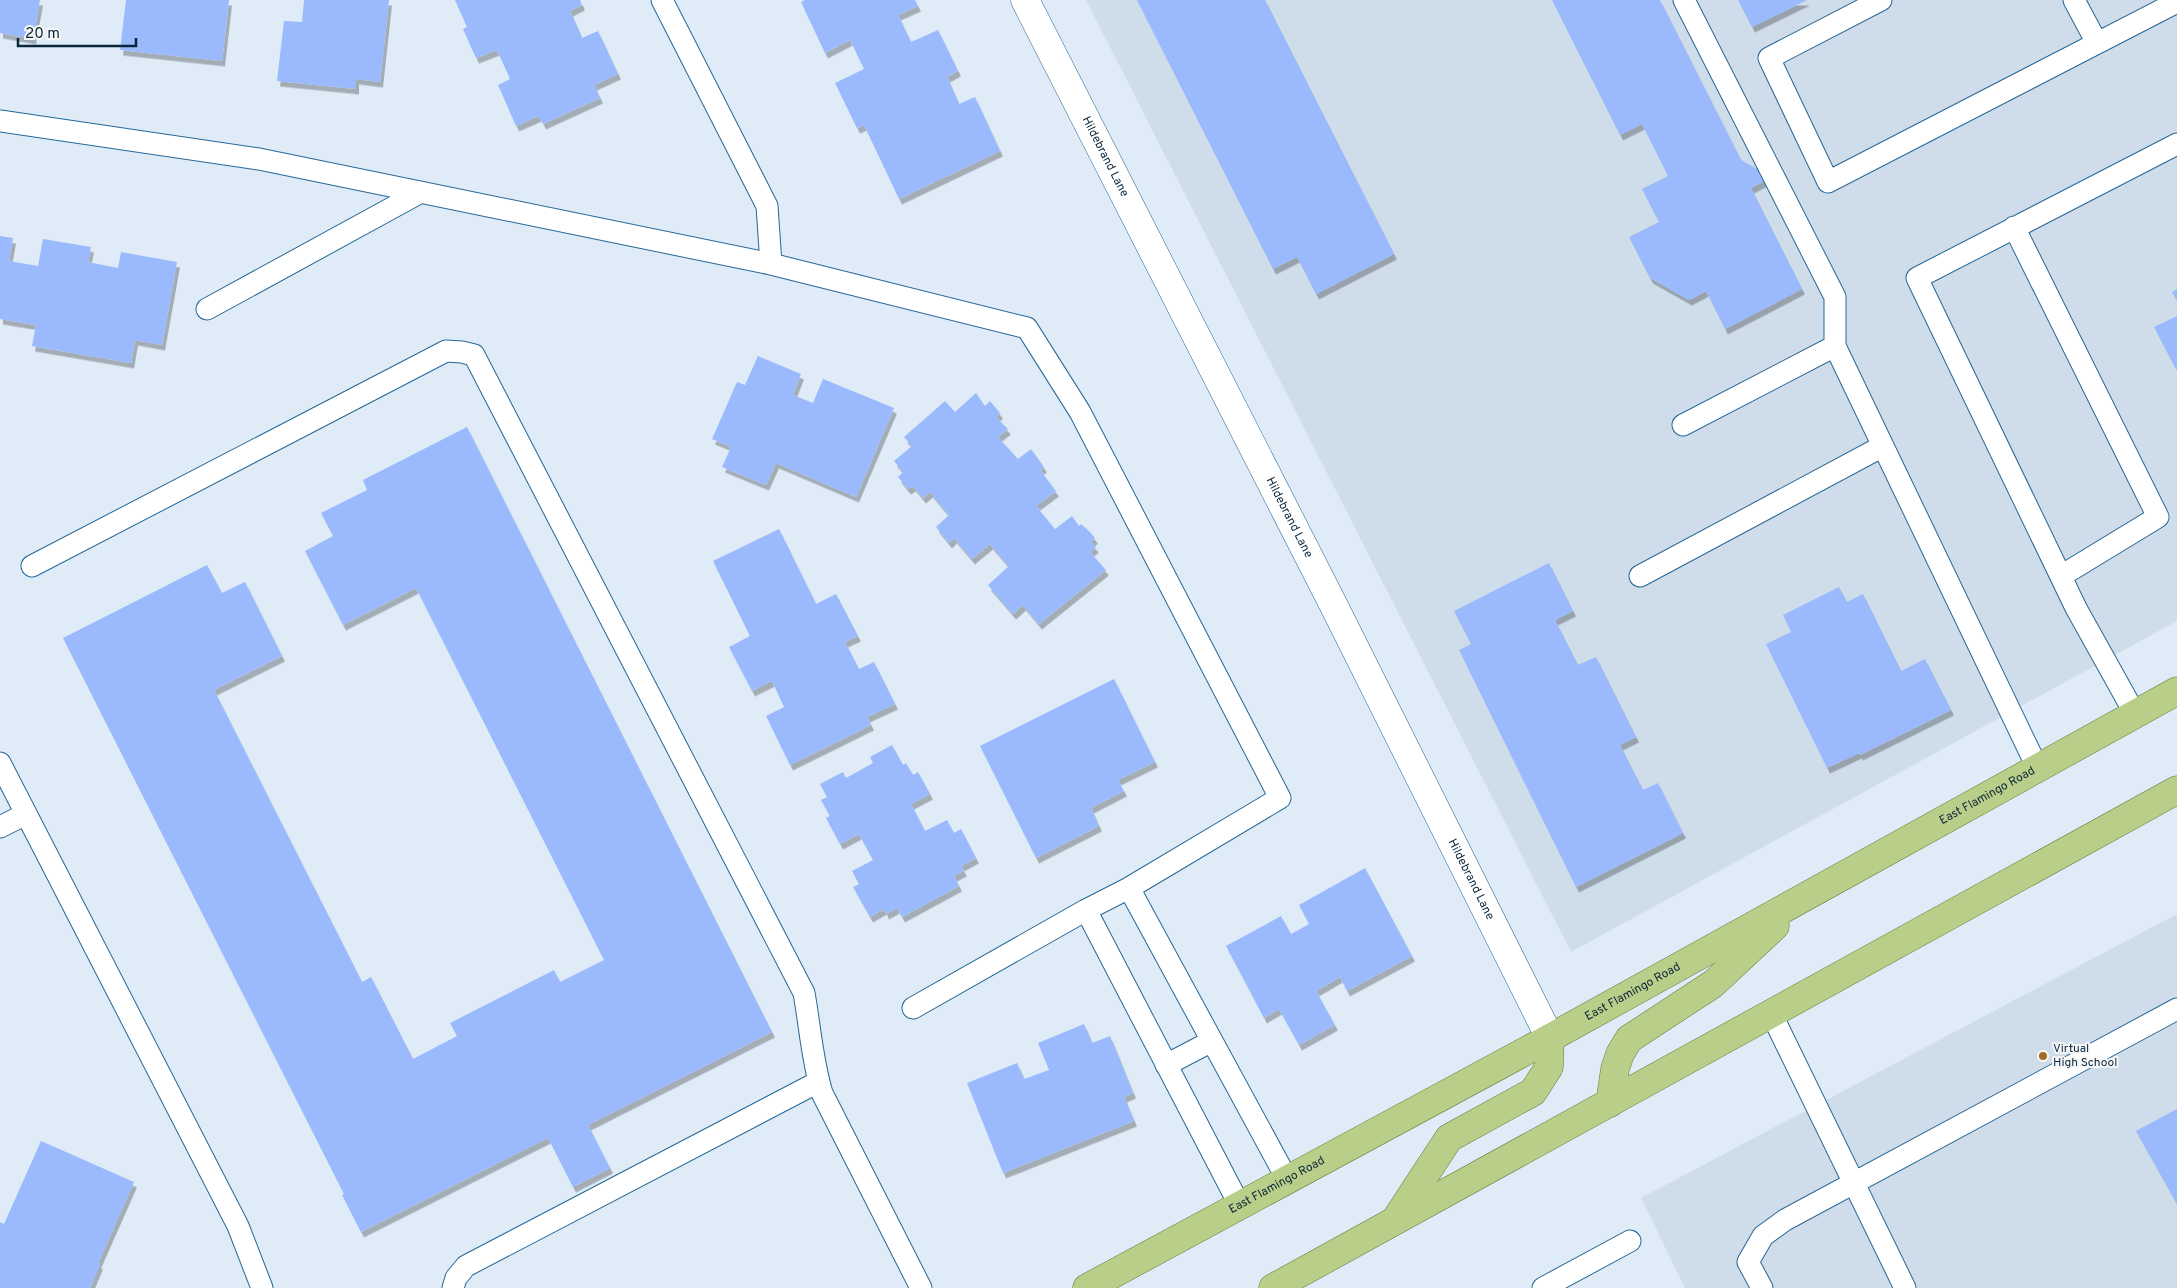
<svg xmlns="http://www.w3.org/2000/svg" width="2177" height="1288" viewBox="0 0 2177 1288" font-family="Overpass,sans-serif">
<defs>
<filter id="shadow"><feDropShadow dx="3" dy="5.5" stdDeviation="0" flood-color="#0004"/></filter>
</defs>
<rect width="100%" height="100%" fill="#dfecf7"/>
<path fill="#cfddea" d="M 1086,0 L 2177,0 L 2177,621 L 1571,952 Z
M 2177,914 L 2177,1288 L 1685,1288 L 1641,1198 Z"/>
<path fill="#9abafd" filter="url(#shadow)" d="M 0,0 L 40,0 L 33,39 L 0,33 Z
M 126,0 L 229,0 L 222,61 L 120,50 Z
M 304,0 L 389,0 L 380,82 L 356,79 L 356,89 L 277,81 L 284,21 L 302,22 Z
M 455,0 L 580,0 L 582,5 L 570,11 L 582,38 L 598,31 L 618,74 L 594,85 L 600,98 L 543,124 L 539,116 L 516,126 L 498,85 L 510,79 L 497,50 L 476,58 L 463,29 L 467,27 Z
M 805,0 L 915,0 L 918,6 L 898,15 L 911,42 L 938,30 L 958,71 L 947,77 L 959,104 L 975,97 L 1000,151 L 899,199 L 864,125 L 857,128 L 835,83 L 864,69 L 850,40 L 825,53 L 801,2 Z
M 1137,0 L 1265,0 L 1394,254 L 1316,294 L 1297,257 L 1273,269 Z
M 1552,0 L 1660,0 L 1741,160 L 1772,177 L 1751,188 L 1802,289 L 1725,329 L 1706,291 L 1689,300 L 1650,278 L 1629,237 L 1659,222 L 1642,189 L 1668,176 L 1642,124 L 1620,135 Z
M 1738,0 L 1807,0 L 1752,27 Z
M 0,236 L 13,238 L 9,261 L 38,266 L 43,239 L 91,247 L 88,262 L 118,268 L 121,252 L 177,262 L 162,345 L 135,340 L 131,363 L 32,346 L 36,325 L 0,319 Z
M 2177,289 L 2177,301 L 2172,292 Z
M 2177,316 L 2177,371 L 2154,327 Z
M 758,356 L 801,374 L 793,395 L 813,403 L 823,379 L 894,408 L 856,497 L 776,463 L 766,485 L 722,467 L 731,447 L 712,439 L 737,382 L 745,385 Z
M 976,393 L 985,406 L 990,401 L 1000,413 L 996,417 L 1008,429 L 998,437 L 1018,459 L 1031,449 L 1044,467 L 1040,470 L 1056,491 L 1036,506 L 1055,529 L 1072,516 L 1079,526 L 1081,524 L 1088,530 L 1095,538 L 1091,542 L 1096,547 L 1090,552 L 1106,570 L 1039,624 L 1023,605 L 1013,614 L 988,585 L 1009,566 L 990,544 L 972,559 L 954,538 L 949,543 L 936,527 L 949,515 L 930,492 L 923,498 L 913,486 L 908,489 L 898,477 L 903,472 L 894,461 L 912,446 L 904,437 L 945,401 L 955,412 Z
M 467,427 L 772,1032 L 588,1125 L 610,1168 L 573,1187 L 548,1138 L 361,1232 L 342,1195 L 344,1194 L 63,638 L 207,565 L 222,593 L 245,582 L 282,656 L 214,690 L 362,982 L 371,977 L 413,1059 L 457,1036 L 450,1023 L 554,970 L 560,982 L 604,960 L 416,588 L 343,625 L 305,551 L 333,536 L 321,513 L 367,490 L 363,480 Z
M 779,529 L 816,604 L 836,594 L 858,636 L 845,642 L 859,669 L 874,662 L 895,704 L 867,717 L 871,725 L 790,765 L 766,716 L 784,707 L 772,681 L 752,691 L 729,647 L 750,636 L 713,561 Z
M 1549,563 L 1573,611 L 1555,620 L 1578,665 L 1596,657 L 1636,737 L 1620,745 L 1643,790 L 1658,783 L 1683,833 L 1576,887 L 1459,650 L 1471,644 L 1454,611 Z
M 1839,587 L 1847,602 L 1863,594 L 1901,671 L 1925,659 L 1951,710 L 1860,755 L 1859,753 L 1827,768 L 1766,644 L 1791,632 L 1783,615 Z
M 1114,679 L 1155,762 L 1118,780 L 1124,791 L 1091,808 L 1099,826 L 1036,858 L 980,746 Z
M 892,745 L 903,765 L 906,763 L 913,775 L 918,772 L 930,794 L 911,804 L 925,831 L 947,820 L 954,833 L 961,829 L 976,858 L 961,866 L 964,871 L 954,876 L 959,886 L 902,917 L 897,908 L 886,914 L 884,909 L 870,917 L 853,887 L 859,884 L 852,871 L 873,860 L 859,834 L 840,844 L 826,818 L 830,816 L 821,800 L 827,797 L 820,784 L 843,772 L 846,778 L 873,763 L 870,757 Z
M 1365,868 L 1412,956 L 1347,991 L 1340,977 L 1316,991 L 1335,1025 L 1299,1045 L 1279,1009 L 1264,1018 L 1226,946 L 1281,916 L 1291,934 L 1309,924 L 1299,905 Z
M 1084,1024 L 1092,1043 L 1110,1036 L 1133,1093 L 1124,1097 L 1134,1121 L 1003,1173 L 967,1083 L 1017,1063 L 1024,1079 L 1049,1070 L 1038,1043 Z
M 2177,1109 L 2177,1204 L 2136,1131 Z
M 41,1141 L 134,1182 L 98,1263 L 100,1264 L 90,1288 L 0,1288 L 0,1222 L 4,1224 Z"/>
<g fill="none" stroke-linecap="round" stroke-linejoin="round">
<defs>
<path id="service" d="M 662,0 L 767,206 L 771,264
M 1684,0 L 1835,297 L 1835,346
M 1881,0 L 1769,58 L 1828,182 L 2177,2
M 2074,0 L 2097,43
M 0,121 L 259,159 L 771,264 L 1027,328 L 1080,412 L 1280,798 L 1129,888 L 1086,910 L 913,1008
M 2014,227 L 2158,517 L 2061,576
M 207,309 L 421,192
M 1683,425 L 1835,346 L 2037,767
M 32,566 L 446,351 L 462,352 L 474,355 L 804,993 C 810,1026 812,1060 822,1093 L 921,1288
M 1640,576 L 1883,446
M 2135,714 L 2076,608 L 1917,278 L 2177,144
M 0,763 L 238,1226 L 262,1288
M 0,827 L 26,814
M 1129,888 L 1287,1179
M 1086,910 L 1240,1206
M 1771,1013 L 1905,1288
M 1166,1065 L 1212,1041
M 453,1288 L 456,1278 L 466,1266 L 818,1082
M 1543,1288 L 1630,1241
M 1762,1288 L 1748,1262 L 1763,1236 L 1785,1220 L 2177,1009"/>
<g id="minor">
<path id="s1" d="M 1025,0 L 1334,606 L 1550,1038"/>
</g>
<g id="primary">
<path d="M 1610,1103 L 1615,1069 L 1620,1054 L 1629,1039 L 1713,984 L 1775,926"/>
<path d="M 1396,1219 L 1449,1138 L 1533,1092 L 1549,1067 L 1550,1038"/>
<path id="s2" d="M 1087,1288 L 1550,1038 L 2177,691"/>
<path d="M 1273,1288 L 2177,790"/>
</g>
</defs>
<use href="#service" stroke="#256798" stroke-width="23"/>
<use href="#minor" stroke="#256798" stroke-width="29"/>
<use href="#primary" stroke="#5d7e3b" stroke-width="29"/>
<use href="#service" stroke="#fff" stroke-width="21"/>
<use href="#minor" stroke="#fff" stroke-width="28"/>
<use href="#primary" stroke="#b9ce89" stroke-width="28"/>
</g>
<circle fill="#a46a2a" stroke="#f7f7f7" stroke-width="2" cx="2043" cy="1056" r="5"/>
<g text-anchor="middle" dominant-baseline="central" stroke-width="4" stroke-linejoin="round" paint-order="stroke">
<g font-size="12" fill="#0a263b" stroke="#f7f7f7">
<text stroke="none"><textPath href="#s1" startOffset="176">Hildebrand Lane</textPath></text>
<text stroke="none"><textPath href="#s1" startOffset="581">Hildebrand Lane</textPath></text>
<text stroke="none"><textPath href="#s2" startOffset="1026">East Flamingo Road</textPath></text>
<text stroke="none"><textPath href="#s1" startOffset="986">Hildebrand Lane</textPath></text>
<text stroke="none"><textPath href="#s2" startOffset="621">East Flamingo Road</textPath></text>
<text stroke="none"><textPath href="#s2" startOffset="216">East Flamingo Road</textPath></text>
</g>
<g font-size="12" fill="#0a263b" stroke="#f7f7f7" text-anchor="start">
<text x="2053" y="1049">Virtual<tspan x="2053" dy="14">High School</tspan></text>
</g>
</g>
<path d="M18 38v8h118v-8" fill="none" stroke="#0a263b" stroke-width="2.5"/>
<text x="25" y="38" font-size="15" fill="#0a263b" stroke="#f7f7f7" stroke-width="4" paint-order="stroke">20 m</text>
</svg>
